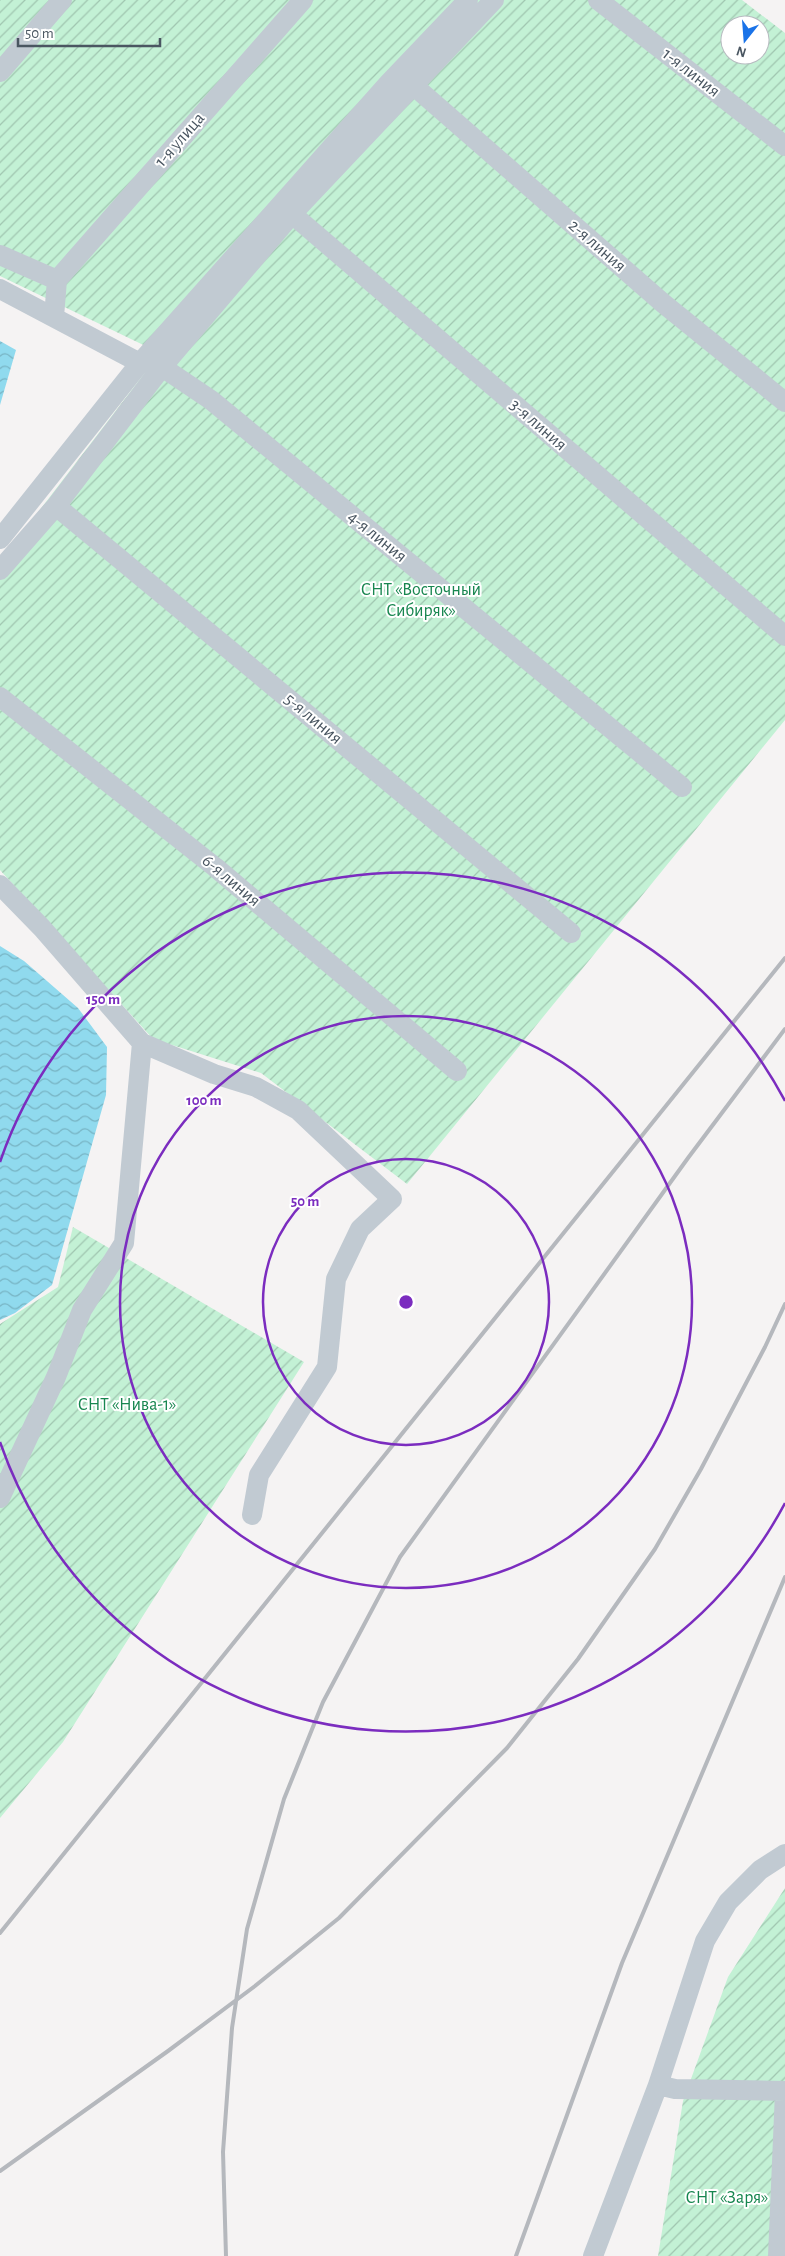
<svg xmlns="http://www.w3.org/2000/svg" width="785" height="2256" viewBox="0 0 785 2256" font-family="'Alegreya Sans',sans-serif">
<defs>
<pattern id="garden-furrows" width="10" height="10" patternUnits="userSpaceOnUse" patternTransform="scale(1.25)"><rect width="10" height="10" fill="#c3f1d5"/><path d="M-1 1l2-2M0 10L10 0M9 11l2-2" fill="none" stroke="#a0c6b0"/></pattern>
<pattern id="water-waves" width="16" height="10" patternUnits="userSpaceOnUse" patternTransform="scale(1.25)"><rect width="16" height="10" fill="#90daee"/><path d="M0 5q4-4 8 0t8 0" fill="none" stroke="#78b4c4"/></pattern>
</defs>
<rect width="100%" height="100%" fill="#f5f3f3"/>
<path fill="url(#garden-furrows)" fill-rule="evenodd" d="M 0,0 L 742,0 L 785,33 L 785,720 L 407,1184 L 261,1073 L 153,1039 L 0,870 L 0,562 L 160,353 L 0,276 ZM 730,25 L 760,25 L 760,55 L 730,55 Z
M 73,1227 L 304,1362 L 63,1742 L 0,1818 L 0,1324 L 58,1287 Z
M 785,1888 L 785,2256 L 658,2256 L 683,2101 L 728,1977 Z"/>
<path fill="url(#water-waves)" d="M 0,341 L 16,350 L 0,405 Z
M 0,946 L 24,961 L 78,1008 L 107,1047 L 106,1095 L 52,1285 L 15,1313 L 0,1320 Z"/>
<g fill="none" stroke-linecap="round" stroke-linejoin="round">
<path stroke="#c1cad2" stroke-width="20" d="M 598,0 L 785,146
M 0,72 L 62,0
M 414,86 L 664,304 L 785,402
M 292,214 L 785,636
M 0,255 L 57,280 L 54,317
M 57,280 L 303,0
M 0,289 L 140,363
M 162,367 L 211,400 L 682,787
M 56,506 L 571,933
M 0,539 L 140,363 L 388,84 L 468,0
M 0,570 L 56,506 L 162,367 L 292,214 L 494,0
M 0,697 L 215,867 L 457,1071
M 0,885 L 42,928 L 142,1043 L 214,1074 L 256,1087 L 298,1110 L 392,1199 L 360,1229 L 336,1279 L 327,1367 L 259,1475 L 252,1515
M 0,1498 L 56,1377 L 82,1310 L 124,1243 L 142,1043
M 658,2085 L 675,2089 L 785,2091
M 593,2256 L 658,2085 L 705,1941 L 728,1902 L 760,1870 L 785,1854
M 778,2256 L 785,2092"/>
<path stroke="#b5b8bd" stroke-width="4" d="M 0,1933 L 785,958
M 0,2171 L 168,2051 L 255,1986 L 339,1918 L 507,1748 L 578,1659 L 655,1549 L 701,1469 L 765,1347 L 785,1304
M 226,2256 L 223,2152 L 232,2028 L 247,1929 L 284,1799 L 323,1702 L 400,1557 L 688,1158 L 785,1029
M 516,2256 L 622,1963 L 785,1577"/>
</g>
<g fill="none" stroke="#7b2cbf" stroke-width="2.5">
<circle cx="406" cy="1302" r="143"/>
<circle cx="406" cy="1302" r="286"/>
<path d="M785 1503A429 429 0 0 1 0 1442M0 1162A429 429 0 0 1 785 1101"/>
</g>
<g text-anchor="middle" dominant-baseline="central" stroke-width="4" stroke-linejoin="round" paint-order="stroke">
<g font-size="18" fill="#4a5661" stroke="#fff">
<text transform="translate(691 73) rotate(38)">1-я линия</text>
<text transform="translate(180 140) rotate(-49)">1-я улица</text>
<text transform="translate(597 246) rotate(41)">2-я линия</text>
<text transform="translate(538 425) rotate(41)">3-я линия</text>
<text transform="translate(377 537) rotate(39)">4-я линия</text>
<text transform="translate(313 719) rotate(40)">5-я линия</text>
<text transform="translate(231 881) rotate(40)">6-я линия</text>
</g>
<g font-size="18" fill="#17864f" stroke="#fff">
<text x="421" y="590">СНТ «Восточный<tspan x="421" dy="21">Сибиряк»</tspan></text>
<text x="127" y="1405">СНТ «Нива-1»</text>
<text x="727" y="2198">СНТ «Заря»</text>
</g>
</g>
<circle cx="406" cy="1302" r="8" fill="#7b2cbf" stroke="#fff" stroke-width="2.5"/>
<g font-size="15" text-anchor="middle" font-weight="bold" fill="#7b2cbf" stroke="#fff" stroke-width="4" stroke-linejoin="round" paint-order="stroke">
<text x="103" y="1004">150 m</text>
<text x="204" y="1105">100 m</text>
<text x="305" y="1206">50 m</text>
</g>
<g transform="translate(745 40) rotate(197)"><circle r="24" fill="#ffffff" stroke="#b7bbc0"/>
<path d="M0-4L9 19L0 12L-9 19Z" fill="#1a73e8"/>
<text y="-8" font-size="14" font-weight="bold" text-anchor="middle" fill="#4a5661">N</text>
</g>
<path d="M18 38v8h142v-8" fill="none" stroke="#4a5661" stroke-width="2.5"/>
<text x="25" y="38" font-size="15" fill="#4a5661" stroke="#ffffff" stroke-width="4" paint-order="stroke">50 m</text>
</svg>
